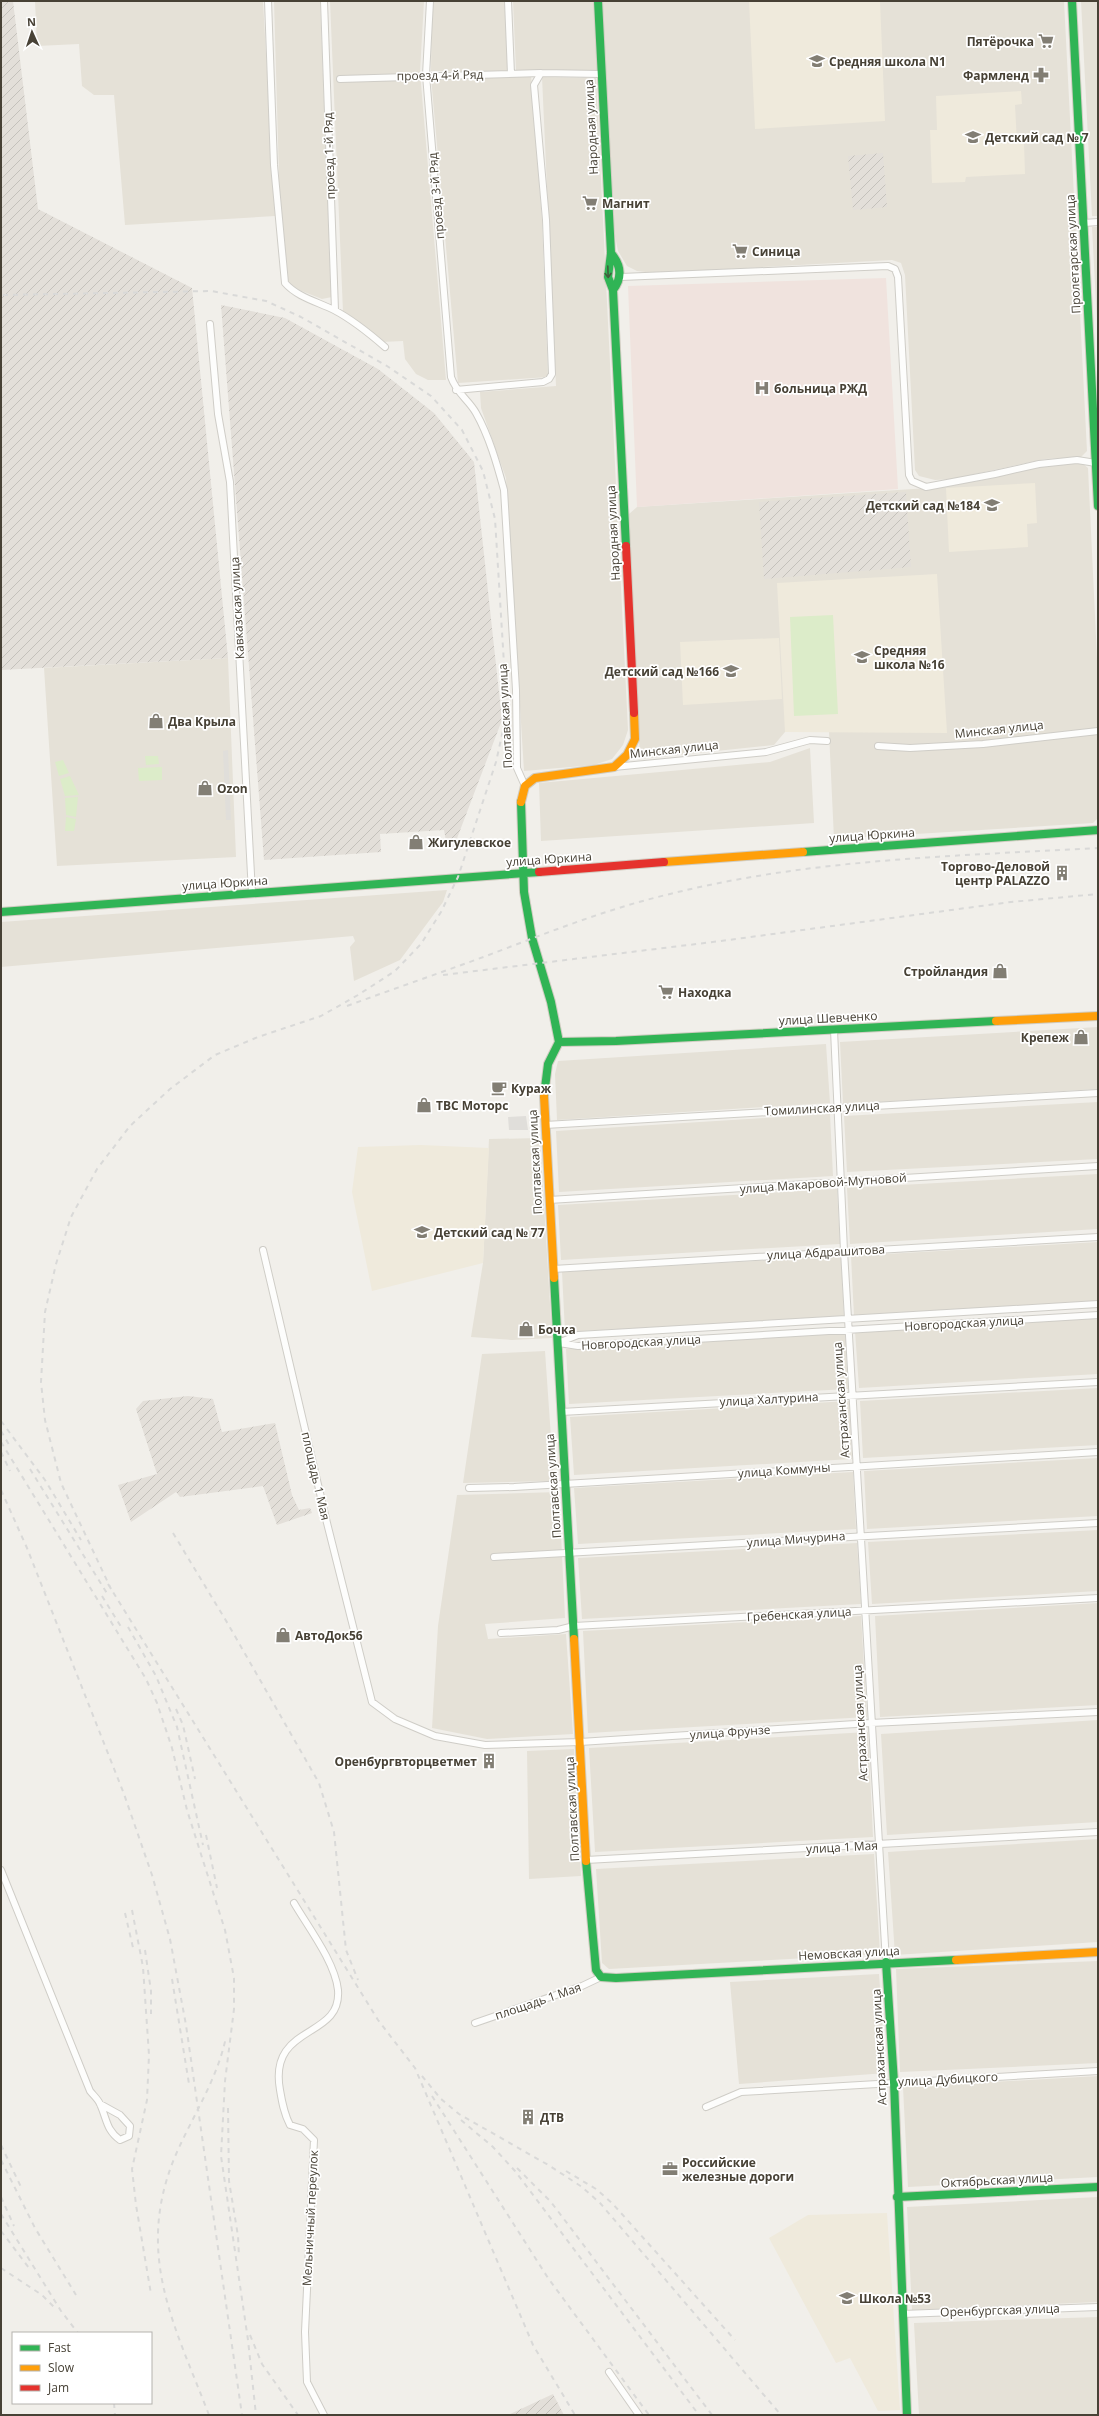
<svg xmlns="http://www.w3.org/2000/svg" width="1099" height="2416" viewBox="0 0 1099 2416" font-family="'Open Sans',sans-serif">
<defs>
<pattern id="industrial-furrows" width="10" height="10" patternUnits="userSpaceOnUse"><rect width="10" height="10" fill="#e3dfd9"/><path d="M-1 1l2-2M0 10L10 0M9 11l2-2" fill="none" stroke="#c4c1bb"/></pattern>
</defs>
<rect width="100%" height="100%" fill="#f1efea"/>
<path fill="#e5e1d7" d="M 35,1 L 263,1 L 275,216 L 125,225 L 114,95 L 94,95 L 82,86 L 79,44 L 37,46 Z
M 274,1 L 320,1 L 332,297 L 322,299 L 294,288 L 287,280 L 280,212 Z
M 330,1 L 424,1 L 420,72 L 446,380 L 428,380 L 416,374 L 405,359 L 403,341 L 382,342 L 343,312 Z
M 432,1 L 505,1 L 508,71 L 431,71 Z
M 513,1 L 593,1 L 597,70 L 516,70 Z
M 600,1 L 1064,1 L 1087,451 L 1081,457 L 1045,459 L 952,479 L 935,480 L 919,476 L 915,470 L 905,275 L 901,263 L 892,260 L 654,273 L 637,271 L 627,266 L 618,251 L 614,231 Z
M 1081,1 L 1098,1 L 1098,216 L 1092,216 Z
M 531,75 L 542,220 L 548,377 L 458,383 L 431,77 Z
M 542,77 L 596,78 L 628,730 L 623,745 L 612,759 L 594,765 L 524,771 L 506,478 L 481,408 L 480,392 L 556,386 Z
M 1092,227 L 1098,227 L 1098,341 Z
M 1081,462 L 1088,468 L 1098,679 L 1098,818 L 1093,823 L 834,839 L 829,732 L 785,732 L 774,745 L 640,759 L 629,514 L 637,507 L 944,487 L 994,478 L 1038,466 Z
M 228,658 L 236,857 L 57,866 L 44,668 Z
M 810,748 L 814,823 L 541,841 L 539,783 L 770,762 Z
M 447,890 L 443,902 L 400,960 L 354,981 L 350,947 L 355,941 L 353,936 L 1,967 L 1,922 Z
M 1098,1027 L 1098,1089 L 843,1104 L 840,1042 Z
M 826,1044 L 830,1103 L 557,1120 L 555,1074 L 558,1061 Z
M 1098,1102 L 1098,1159 L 847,1172 L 844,1116 Z
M 830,1114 L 833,1176 L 559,1192 L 556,1131 Z
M 540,1138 L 552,1338 L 512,1340 L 471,1337 L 483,1263 L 489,1139 Z
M 1098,1174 L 1098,1229 L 850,1244 L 847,1188 Z
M 837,1189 L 840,1244 L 561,1260 L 558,1205 Z
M 1098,1242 L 1098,1302 L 854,1316 L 851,1256 Z
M 841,1256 L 844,1317 L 565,1332 L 562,1272 Z
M 1098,1317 L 1098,1374 L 859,1388 L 855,1331 Z
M 845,1332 L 848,1389 L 569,1404 L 566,1349 Z
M 545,1351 L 554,1481 L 463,1483 L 482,1354 Z
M 1098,1388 L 1098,1445 L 863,1458 L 860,1401 Z
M 849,1401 L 852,1459 L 574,1475 L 570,1417 Z
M 1098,1458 L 1098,1516 L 867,1529 L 864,1471 Z
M 853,1472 L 856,1529 L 578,1544 L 574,1488 Z
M 559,1492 L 565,1618 L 485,1624 L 488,1639 L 566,1634 L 573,1734 L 487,1739 L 432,1728 L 438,1626 L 457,1495 Z
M 1098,1530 L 1098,1591 L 872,1604 L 868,1542 Z
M 857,1543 L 861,1604 L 582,1619 L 578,1558 Z
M 1098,1603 L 1098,1705 L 880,1717 L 875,1616 Z
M 861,1616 L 867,1717 L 588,1733 L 583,1631 Z
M 1098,1720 L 1098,1822 L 887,1835 L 881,1734 Z
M 868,1732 L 873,1837 L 595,1852 L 589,1748 Z
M 574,1749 L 581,1876 L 529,1879 L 527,1751 Z
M 1098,1839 L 1098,1942 L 895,1955 L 888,1852 Z
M 874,1854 L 880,1954 L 609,1969 L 602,1963 L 596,1869 Z
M 1098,1961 L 1098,2063 L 900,2072 L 896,1969 Z
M 879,1974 L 886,2073 L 739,2084 L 730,1982 Z
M 1098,2076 L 1098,2177 L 908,2187 L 903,2087 Z
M 1098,2197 L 1098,2302 L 912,2310 L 907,2207 Z
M 1098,2317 L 1098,2415 L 919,2415 L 914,2323 Z"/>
<path fill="url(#industrial-furrows)" d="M 1,1 L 13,1 L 38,209 L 192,288 L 228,658 L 1,670 Z
M 883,153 L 887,207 L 853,210 L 848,156 Z
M 221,305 L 285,318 L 378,369 L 434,413 L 474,462 L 502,720 L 456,841 L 446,841 L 444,830 L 380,834 L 381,852 L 264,860 Z
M 906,492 L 911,567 L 764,579 L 759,502 Z
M 188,1396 L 213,1399 L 222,1432 L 275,1423 L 292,1495 L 299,1510 L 310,1508 L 312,1513 L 277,1525 L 263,1486 L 180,1497 L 176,1492 L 131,1522 L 118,1485 L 157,1474 L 136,1409 L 143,1401 Z
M 553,2394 L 564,2415 L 508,2415 Z"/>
<path fill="#efeadc" d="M 749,1 L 880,1 L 885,121 L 755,129 Z
M 1021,91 L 1022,104 L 1015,105 L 1017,143 L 1024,143 L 1025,174 L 966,177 L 965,182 L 932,183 L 930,130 L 937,130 L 936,96 Z
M 1035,483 L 1037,523 L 1027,524 L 1028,547 L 949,552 L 946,488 Z
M 937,574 L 947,733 L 785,732 L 777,583 Z
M 779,638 L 782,699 L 683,705 L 680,642 Z
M 421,1145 L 489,1148 L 483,1263 L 372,1291 L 352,1192 L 358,1147 Z
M 887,2213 L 900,2410 L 878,2411 L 850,2358 L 836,2363 L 769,2238 L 808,2215 Z"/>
<path fill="#f0e3de" d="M 886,278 L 898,489 L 637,507 L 628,286 Z"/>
<path fill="#dcecc9" d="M 833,615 L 838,714 L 794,716 L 790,617 Z
M 145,756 L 158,756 L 159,764 L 146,765 Z
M 63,760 L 69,773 L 59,776 L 55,762 Z
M 162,767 L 162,780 L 139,781 L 138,768 Z
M 70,776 L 79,795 L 65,796 L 60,779 Z
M 78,797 L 76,817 L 66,815 L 65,798 Z
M 66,817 L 76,819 L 74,831 L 65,831 Z"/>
<path fill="#e0deda" d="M 228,750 L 231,820 L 226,820 L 223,751 Z
M 526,1116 L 528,1130 L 509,1130 L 508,1117 Z"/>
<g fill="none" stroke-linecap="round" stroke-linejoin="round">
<defs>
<path id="street" d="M 268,1 L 274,165 L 285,283 C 297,297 318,302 334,310 C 353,320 369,333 385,347
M 324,1 L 335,310
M 430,1 L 426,75 L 451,377 C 457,394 468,399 476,413 C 489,436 497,464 504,490 L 516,690 L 517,768 L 525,786
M 508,1 L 511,74
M 340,79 L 541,73
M 1084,223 L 1098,222
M 621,277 L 888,266 L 895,269 L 898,277 L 909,475 L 912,481 L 926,487 L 995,474 L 1039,464 L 1077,460 L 1096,463
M 210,324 L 218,414 L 230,482 L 252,893
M 456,390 L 543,382 L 549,379 L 552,374 L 546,220 L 534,85 L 541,73 L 601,74
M 878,746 L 910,748 L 983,744 L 1098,731
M 614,767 L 766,752 L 810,740 L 827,741
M 834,1030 L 844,1251 L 886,1962
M 545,1125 L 1098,1093
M 549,1200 L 1098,1166
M 263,1250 L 327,1523 L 372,1702 L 395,1719 L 435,1736 L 485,1745 L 580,1742 L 871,1723 L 1098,1712
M 553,1269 L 1098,1237
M 558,1343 L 578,1335 L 1098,1304
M 559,1343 L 578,1346 L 1098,1315
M 561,1412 L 1098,1382
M 469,1488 L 514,1487 L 1098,1452
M 494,1557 L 1098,1523
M 501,1633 L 558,1630 L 574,1626 L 1098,1598
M 586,1860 L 1098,1832
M 1,1870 L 90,2091 C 93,2095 98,2099 100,2104 C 107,2119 106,2130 120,2140 L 129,2136 L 130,2126 L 120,2115 L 100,2104
M 294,1903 C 308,1927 335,1962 338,1990 C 342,2040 268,2023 280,2090 C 282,2102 284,2114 290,2125 L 303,2129 L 314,2140 L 305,2332 L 307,2382 L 324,2415
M 475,2023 L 582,1986 L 601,1977
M 706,2107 L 741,2092 L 1098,2071
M 902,2314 L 1098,2307
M 609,2372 L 639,2415"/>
<path id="fast" d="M 598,1 L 611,253 L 608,277 L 613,290 L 626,546
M 1072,1 L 1098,506
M 611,253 C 621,265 623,277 613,290
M 521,802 L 524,892 L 532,938 L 551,1002 L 559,1042 L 548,1064 L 544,1096
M 803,852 L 1098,830
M 1,912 L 539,872
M 559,1042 L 616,1041 L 996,1021
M 554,1278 L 574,1639
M 586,1861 L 596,1970 L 601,1977 L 616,1978 L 956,1960
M 886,1962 L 894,2082 L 907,2415
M 897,2197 L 1098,2187"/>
<path id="slow" d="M 521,802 L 525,786 L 535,778 L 614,767 L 627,755 L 635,739 L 634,713
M 664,862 L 803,852
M 996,1021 L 1098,1016
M 544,1096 L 554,1278
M 574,1639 L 586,1861
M 956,1960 L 1098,1952"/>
<path id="jam" d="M 626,546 L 634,713
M 539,872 L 664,862"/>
</defs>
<use href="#street" stroke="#cfcdc7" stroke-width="8"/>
<use href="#fast" stroke="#d0ccc1" stroke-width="10"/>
<use href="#slow" stroke="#d0ccc1" stroke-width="10"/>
<use href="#jam" stroke="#d0ccc1" stroke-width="10"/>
<use href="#street" stroke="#fdfdfc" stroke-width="6"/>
<use href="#fast" stroke="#30b455" stroke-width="8"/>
<use href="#slow" stroke="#ff9f0a" stroke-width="8"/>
<use href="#jam" stroke="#e5322d" stroke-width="8"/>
<path stroke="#d9d9d8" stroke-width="2" stroke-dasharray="5 5" stroke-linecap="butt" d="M 3,295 L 211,291 L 266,301 L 301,317 L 387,366 L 431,396 L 462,430 L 483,471 L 495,519 L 507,712 L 496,762 L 458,877 L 441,912 L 421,944 L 395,971 L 358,995 L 321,1016 L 258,1037 L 215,1055 L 170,1089 L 130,1126 L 97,1169 L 71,1217 L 56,1264 L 45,1312 L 41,1382 L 45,1420 L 61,1483 L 111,1589
M 443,975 L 721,941 L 1011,902 L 1098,894
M 347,1006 C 393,989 440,973 486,956 C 547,933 606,909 670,894 C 809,859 955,856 1098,848
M 1,1421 L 45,1480 L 81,1540
M 1,1431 L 11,1448
M 1,1442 L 146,1679 L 157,1703 L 172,1748 L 187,1810 L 225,1930 L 234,1978 L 234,2009 L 225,2081 L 221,2156 L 248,2340 L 256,2415
M 1,1452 L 10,1471
M 30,1469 L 108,1595
M 1,1490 L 27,1548 L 124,1794 L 152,1875 L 170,1939 L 186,2025 L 242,2415
M 173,1533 L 228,1624 L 319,1783 L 334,1832 L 346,1950 L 358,1980
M 108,1584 L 378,2020 L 415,2068 L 533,2345 L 575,2415
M 102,1596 L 123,1630
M 128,1627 L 156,1676 L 177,1727 L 203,1845
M 176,1709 L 183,1725 L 195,1779
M 206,1835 L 217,1888
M 132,1910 L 143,1967 L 149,2055 L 147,2100 L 132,2169 L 136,2205 L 151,2294
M 125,1913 L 134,1952
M 145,1950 L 151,1991 L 151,2014
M 172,1979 L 189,2084
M 422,2076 L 441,2099 L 459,2114 L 550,2166 L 582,2187 L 600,2203 L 781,2415
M 432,2096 L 548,2278 L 649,2415
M 228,2108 L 229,2181 L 238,2236 L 239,2257
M 461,2120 L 493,2147 L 515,2171 L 699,2415
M 1,2145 L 21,2187
M 1,2160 L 35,2228 L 76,2295
M 517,2168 L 551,2202 L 712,2415
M 566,2171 L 596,2189 L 612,2203 L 735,2340
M 1,2197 L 14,2226
M 1,2214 L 61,2311 L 78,2333
M 1,2231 L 29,2268
M 1,2268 L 42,2295 L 55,2308
M 250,2335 L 262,2364 L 298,2415
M 114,2403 L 115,2415
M 209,2415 C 175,2326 135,2256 174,2159 C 191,2118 217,2081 226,2037"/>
</g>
<defs><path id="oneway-shaft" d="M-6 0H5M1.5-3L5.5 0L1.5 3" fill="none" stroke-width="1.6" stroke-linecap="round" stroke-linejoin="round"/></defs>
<use stroke="#415e3d" href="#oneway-shaft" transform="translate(608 272) rotate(88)"/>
<defs>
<symbol id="supermarket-bare" viewBox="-9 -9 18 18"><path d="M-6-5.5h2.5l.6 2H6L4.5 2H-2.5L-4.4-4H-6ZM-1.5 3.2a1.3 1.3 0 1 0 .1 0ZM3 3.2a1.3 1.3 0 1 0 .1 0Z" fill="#827e74" stroke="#fff" stroke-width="2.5" paint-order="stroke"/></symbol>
<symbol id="school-bare" viewBox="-9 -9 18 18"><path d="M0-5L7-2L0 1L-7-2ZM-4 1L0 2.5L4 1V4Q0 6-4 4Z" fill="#827e74" stroke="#fff" stroke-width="2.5" paint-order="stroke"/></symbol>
<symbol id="pharmacy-bare" viewBox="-9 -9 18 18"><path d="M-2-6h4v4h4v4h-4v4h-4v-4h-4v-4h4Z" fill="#827e74" stroke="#fff" stroke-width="2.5" paint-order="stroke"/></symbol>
<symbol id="hospital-bare" viewBox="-9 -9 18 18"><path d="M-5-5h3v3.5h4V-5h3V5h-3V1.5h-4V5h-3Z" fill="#827e74" stroke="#fff" stroke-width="2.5" paint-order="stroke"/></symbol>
<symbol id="shop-bare" viewBox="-9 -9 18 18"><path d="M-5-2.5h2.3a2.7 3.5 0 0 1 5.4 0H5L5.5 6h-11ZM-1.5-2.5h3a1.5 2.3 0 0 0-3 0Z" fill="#827e74" stroke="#fff" stroke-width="2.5" paint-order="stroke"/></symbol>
<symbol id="building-bare" viewBox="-9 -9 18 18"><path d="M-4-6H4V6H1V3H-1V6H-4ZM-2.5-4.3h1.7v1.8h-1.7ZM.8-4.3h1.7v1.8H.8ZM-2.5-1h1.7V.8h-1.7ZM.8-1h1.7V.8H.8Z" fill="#827e74" stroke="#fff" stroke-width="2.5" paint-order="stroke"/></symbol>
<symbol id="cafe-bare" viewBox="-9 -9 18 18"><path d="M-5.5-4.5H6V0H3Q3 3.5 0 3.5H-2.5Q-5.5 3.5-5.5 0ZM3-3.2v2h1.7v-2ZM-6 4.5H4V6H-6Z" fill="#827e74" stroke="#fff" stroke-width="2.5" paint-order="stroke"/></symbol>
<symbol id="office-bare" viewBox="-9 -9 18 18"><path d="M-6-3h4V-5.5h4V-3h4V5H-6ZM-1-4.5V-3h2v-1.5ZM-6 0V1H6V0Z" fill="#827e74" stroke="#fff" stroke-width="2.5" paint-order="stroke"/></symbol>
</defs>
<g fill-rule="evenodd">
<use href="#supermarket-bare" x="1035" y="30" width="22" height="22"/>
<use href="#school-bare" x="806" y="50" width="22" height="22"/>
<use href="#pharmacy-bare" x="1030" y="64" width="22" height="22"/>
<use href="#school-bare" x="962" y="126" width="22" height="22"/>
<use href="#supermarket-bare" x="579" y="192" width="22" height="22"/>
<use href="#supermarket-bare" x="729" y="240" width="22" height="22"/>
<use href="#hospital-bare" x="751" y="377" width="22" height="22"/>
<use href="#school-bare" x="981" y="494" width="22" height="22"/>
<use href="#school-bare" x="851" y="646" width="22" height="22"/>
<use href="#school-bare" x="720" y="660" width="22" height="22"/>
<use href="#shop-bare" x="145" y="710" width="22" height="22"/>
<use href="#shop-bare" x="194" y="777" width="22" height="22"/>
<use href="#shop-bare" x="405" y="831" width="22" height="22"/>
<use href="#building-bare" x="1051" y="862" width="22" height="22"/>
<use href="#shop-bare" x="989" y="960" width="22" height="22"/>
<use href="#supermarket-bare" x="655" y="981" width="22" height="22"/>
<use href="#shop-bare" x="1070" y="1026" width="22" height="22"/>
<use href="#cafe-bare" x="488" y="1077" width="22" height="22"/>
<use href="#shop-bare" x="413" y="1094" width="22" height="22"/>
<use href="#school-bare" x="411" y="1221" width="22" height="22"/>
<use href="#shop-bare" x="515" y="1318" width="22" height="22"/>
<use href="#shop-bare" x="272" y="1624" width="22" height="22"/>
<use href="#building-bare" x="478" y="1750" width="22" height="22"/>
<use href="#building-bare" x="517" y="2106" width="22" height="22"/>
<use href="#office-bare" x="659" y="2158" width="22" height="22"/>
<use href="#school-bare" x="836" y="2287" width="22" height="22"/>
</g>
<g text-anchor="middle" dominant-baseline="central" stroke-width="3.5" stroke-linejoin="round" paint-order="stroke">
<g font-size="12" font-weight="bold" fill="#474135" stroke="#fff" text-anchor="start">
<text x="1034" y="41" text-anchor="end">Пятёрочка</text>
<text x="829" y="61">Средняя школа N1</text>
<text x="1029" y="75" text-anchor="end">Фармленд</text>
<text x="985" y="137">Детский сад № 7</text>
<text x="602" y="203">Магнит</text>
<text x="752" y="251">Синица</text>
<text x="774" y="388">больница РЖД</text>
<text x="980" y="505" text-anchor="end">Детский сад №184</text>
<text x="874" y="650">Средняя<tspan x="874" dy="14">школа №16</tspan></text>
<text x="719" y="671" text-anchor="end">Детский сад №166</text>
<text x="168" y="721">Два Крыла</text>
<text x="217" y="788">Ozon</text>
<text x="428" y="842">Жигулевское</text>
<text x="1050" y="866" text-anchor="end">Торгово-Деловой<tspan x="1050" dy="14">центр PALAZZO</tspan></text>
<text x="988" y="971" text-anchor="end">Стройландия</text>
<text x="678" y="992">Находка</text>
<text x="1069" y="1037" text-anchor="end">Крепеж</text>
<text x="511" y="1088">Кураж</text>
<text x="436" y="1105">ТВС Моторс</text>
<text x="434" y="1232">Детский сад № 77</text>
<text x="538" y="1329">Бочка</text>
<text x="295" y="1635">АвтоДок56</text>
<text x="477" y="1761" text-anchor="end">Оренбургвторцветмет</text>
<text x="540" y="2117">ДТВ</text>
<text x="682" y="2162">Российские<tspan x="682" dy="14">железные дороги</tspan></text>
<text x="859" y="2298">Школа №53</text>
</g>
<g font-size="12" fill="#474135" stroke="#fff">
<text transform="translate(440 75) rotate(-1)">проезд 4-й Ряд</text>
<text transform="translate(591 127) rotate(-93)">Народная улица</text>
<text transform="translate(329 156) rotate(-92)">проезд 1-й Ряд</text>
<text transform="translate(436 196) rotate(-95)">проезд 3-й Ряд</text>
<text transform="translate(1073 254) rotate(-93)">Пролетарская улица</text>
<text transform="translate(613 533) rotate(-93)">Народная улица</text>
<text transform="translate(237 608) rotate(-93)">Кавказская улица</text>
<text transform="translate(505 716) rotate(-93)">Полтавская улица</text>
<text transform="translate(999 729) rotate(-6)">Минская улица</text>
<text transform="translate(674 749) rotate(-6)">Минская улица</text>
<text transform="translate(872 835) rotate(-4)">улица Юркина</text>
<text transform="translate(549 859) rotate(-4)">улица Юркина</text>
<text transform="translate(225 883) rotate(-4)">улица Юркина</text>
<text transform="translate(828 1018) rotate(-3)">улица Шевченко</text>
<text transform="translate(822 1108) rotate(-3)">Томилинская улица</text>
<text transform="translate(535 1162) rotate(-93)">Полтавская улица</text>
<text transform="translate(823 1183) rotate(-4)">улица Макаровой-Мутновой</text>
<text transform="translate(826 1252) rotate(-3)">улица Абдрашитова</text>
<text transform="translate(964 1323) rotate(-3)">Новгородская улица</text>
<text transform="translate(641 1342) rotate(-3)">Новгородская улица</text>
<text transform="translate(769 1399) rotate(-3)">улица Халтурина</text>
<text transform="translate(841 1400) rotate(-94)">Астраханская улица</text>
<text transform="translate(784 1470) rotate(-4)">улица Коммуны</text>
<text transform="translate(316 1476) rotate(77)">площадь 1 Мая</text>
<text transform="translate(553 1486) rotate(-94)">Полтавская улица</text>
<text transform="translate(796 1539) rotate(-4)">улица Мичурина</text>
<text transform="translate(799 1614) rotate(-3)">Гребенская улица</text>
<text transform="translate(860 1723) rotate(-93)">Астраханская улица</text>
<text transform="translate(730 1732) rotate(-4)">улица Фрунзе</text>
<text transform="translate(572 1809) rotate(-93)">Полтавская улица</text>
<text transform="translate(842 1847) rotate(-3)">улица 1 Мая</text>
<text transform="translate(849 1953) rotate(-3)">Немовская улица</text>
<text transform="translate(538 2001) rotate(-19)">площадь 1 Мая</text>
<text transform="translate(879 2047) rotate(-93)">Астраханская улица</text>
<text transform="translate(948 2079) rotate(-3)">улица Дубицкого</text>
<text transform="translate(997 2180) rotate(-3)">Октябрьская улица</text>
<text transform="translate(310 2218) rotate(-87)">Мельничный переулок</text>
<text transform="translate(1000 2310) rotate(-2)">Оренбургская улица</text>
</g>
</g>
<rect width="1099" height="2416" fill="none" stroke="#474135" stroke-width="4"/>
<rect x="12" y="2332" width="140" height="72" fill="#ffffff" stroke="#b5b3ae"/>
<rect x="20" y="2345" width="20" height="6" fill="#30b455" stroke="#b5b3ae"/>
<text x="48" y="2352" font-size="12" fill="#474135">Fast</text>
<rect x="20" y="2365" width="20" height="6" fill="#ff9f0a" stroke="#b5b3ae"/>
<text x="48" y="2372" font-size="12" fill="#474135">Slow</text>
<rect x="20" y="2385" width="20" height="6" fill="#e5322d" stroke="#b5b3ae"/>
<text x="48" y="2392" font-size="12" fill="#474135">Jam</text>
<g transform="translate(32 32) rotate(357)" stroke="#ffffff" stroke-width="3" paint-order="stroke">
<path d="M0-3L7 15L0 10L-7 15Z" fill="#474135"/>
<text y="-6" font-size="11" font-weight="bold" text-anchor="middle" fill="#474135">N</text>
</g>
</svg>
